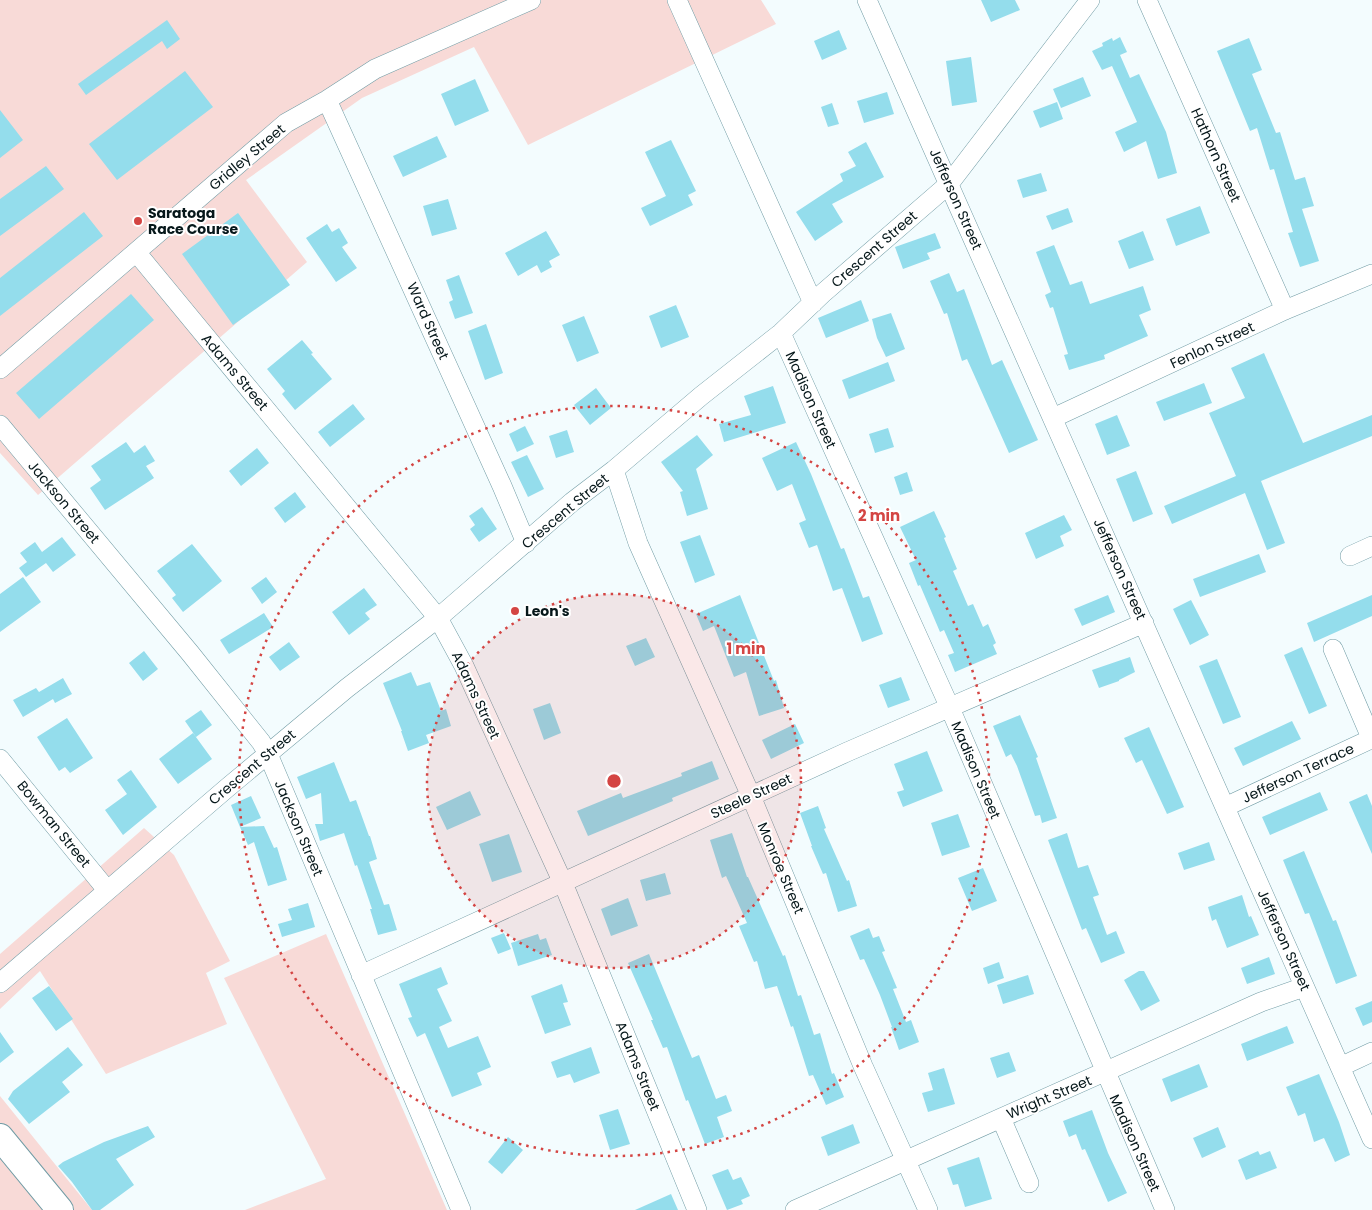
<svg xmlns="http://www.w3.org/2000/svg" width="1372" height="1210" viewBox="0 0 1372 1210" font-family="Poppins,sans-serif">
<rect width="100%" height="100%" fill="#f3fcfe"/>
<path fill="#f8dad7" d="M 0,0 L 761,0 L 776,24 L 528,145 L 474,47 L 362,98 L 246,180 L 307,262 L 38,495 L 0,453 Z
M 144,828 L 174,855 L 230,961 L 206,973 L 227,1024 L 106,1074 L 40,971 L 0,1009 L 0,954 Z
M 326,934 L 447,1210 L 245,1210 L 326,1179 L 224,978 Z
M 0,1096 L 92,1210 L 0,1210 Z"/>
<path fill="#94ddec" d="M 981,0 L 1015,0 L 1020,10 L 991,22 Z
M 167,20 L 180,39 L 167,49 L 162,41 L 86,95 L 78,84 Z
M 839,30 L 847,49 L 822,60 L 814,41 Z
M 1120,37 L 1127,52 L 1120,55 L 1130,78 L 1139,74 L 1166,132 L 1177,173 L 1158,179 L 1146,141 L 1124,152 L 1115,132 L 1137,122 L 1112,66 L 1102,70 L 1092,51 L 1103,46 L 1102,43 L 1112,38 L 1113,41 Z
M 1249,38 L 1262,70 L 1252,74 L 1276,133 L 1280,132 L 1295,180 L 1305,177 L 1314,206 L 1302,209 L 1319,261 L 1300,267 L 1288,233 L 1293,232 L 1274,169 L 1270,170 L 1257,128 L 1250,131 L 1217,51 Z
M 971,57 L 977,102 L 952,106 L 946,61 Z
M 185,71 L 213,107 L 117,180 L 89,144 Z
M 1083,77 L 1091,96 L 1061,108 L 1053,89 Z
M 475,79 L 489,111 L 455,126 L 441,94 Z
M 887,92 L 894,114 L 864,123 L 857,101 Z
M 1057,102 L 1063,119 L 1040,128 L 1033,111 Z
M 832,103 L 839,124 L 828,127 L 821,107 Z
M 0,110 L 23,140 L 0,158 Z
M 437,136 L 447,157 L 403,177 L 393,156 Z
M 671,140 L 696,191 L 688,195 L 693,205 L 650,226 L 641,208 L 666,196 L 645,152 Z
M 866,142 L 884,177 L 832,204 L 843,222 L 815,241 L 796,212 L 843,181 L 840,174 L 856,166 L 848,152 Z
M 46,166 L 64,189 L 0,236 L 0,199 Z
M 1041,173 L 1047,191 L 1023,198 L 1017,180 Z
M 448,199 L 457,229 L 432,236 L 423,206 Z
M 1200,206 L 1210,233 L 1176,246 L 1166,219 Z
M 1068,208 L 1073,222 L 1052,230 L 1046,216 Z
M 84,212 L 103,236 L 0,316 L 0,278 Z
M 238,213 L 290,285 L 233,325 L 182,254 Z
M 327,224 L 332,232 L 339,228 L 348,243 L 342,247 L 357,268 L 336,282 L 306,238 Z
M 546,231 L 560,255 L 549,261 L 552,267 L 541,273 L 537,265 L 518,276 L 505,253 Z
M 1143,231 L 1154,260 L 1129,269 L 1118,241 Z
M 935,233 L 941,248 L 927,253 L 930,259 L 903,269 L 895,247 Z
M 1054,245 L 1070,285 L 1082,281 L 1090,304 L 1143,286 L 1151,310 L 1139,315 L 1148,336 L 1104,355 L 1105,359 L 1069,370 L 1064,355 L 1068,354 L 1053,307 L 1050,308 L 1045,295 L 1051,292 L 1036,252 Z
M 949,273 L 957,292 L 964,289 L 992,365 L 1002,360 L 1038,440 L 1009,453 L 967,359 L 962,361 L 947,313 L 944,314 L 930,281 Z
M 459,275 L 473,313 L 455,319 L 449,302 L 453,300 L 446,280 Z
M 131,294 L 154,320 L 39,419 L 16,393 Z
M 861,300 L 869,321 L 826,338 L 818,318 Z
M 676,305 L 689,337 L 661,348 L 649,316 Z
M 891,313 L 905,349 L 886,357 L 877,338 L 872,319 Z
M 584,316 L 599,353 L 577,362 L 562,325 Z
M 486,324 L 503,373 L 485,380 L 468,331 Z
M 302,340 L 313,353 L 311,354 L 332,379 L 295,410 L 282,394 L 285,391 L 267,369 Z
M 1264,353 L 1303,443 L 1372,415 L 1372,436 L 1261,481 L 1285,543 L 1267,550 L 1245,493 L 1172,524 L 1164,506 L 1236,476 L 1209,413 L 1245,398 L 1231,368 Z
M 888,362 L 895,381 L 849,399 L 842,380 Z
M 1204,383 L 1212,403 L 1164,421 L 1156,402 Z
M 773,386 L 786,423 L 724,442 L 719,424 L 751,415 L 744,396 Z
M 596,388 L 611,408 L 590,425 L 574,405 Z
M 353,404 L 365,419 L 330,447 L 318,432 Z
M 1117,415 L 1130,446 L 1107,455 L 1095,424 Z
M 525,426 L 534,444 L 517,452 L 509,434 Z
M 888,428 L 894,447 L 875,453 L 869,434 Z
M 567,430 L 574,452 L 556,458 L 549,436 Z
M 697,435 L 713,455 L 696,469 L 708,509 L 687,516 L 680,492 L 683,491 L 661,462 Z
M 126,442 L 134,453 L 145,445 L 155,461 L 146,466 L 154,478 L 105,510 L 90,488 L 101,480 L 91,466 Z
M 796,442 L 811,474 L 841,549 L 844,548 L 863,598 L 869,596 L 883,634 L 862,642 L 842,588 L 833,591 L 817,545 L 809,548 L 799,523 L 806,520 L 792,484 L 777,491 L 762,458 Z
M 257,448 L 269,463 L 241,486 L 229,471 Z
M 527,455 L 544,489 L 528,497 L 511,462 Z
M 1136,471 L 1153,514 L 1133,522 L 1116,479 Z
M 907,472 L 913,491 L 900,495 L 894,477 Z
M 295,492 L 306,507 L 285,523 L 274,508 Z
M 482,507 L 497,529 L 479,542 L 470,529 L 475,525 L 469,516 Z
M 934,511 L 946,537 L 944,538 L 957,569 L 953,571 L 968,606 L 973,604 L 983,627 L 988,624 L 996,643 L 993,645 L 997,654 L 955,672 L 948,655 L 954,653 L 944,630 L 940,632 L 920,585 L 918,586 L 909,563 L 916,560 L 900,527 Z
M 1064,515 L 1072,530 L 1060,536 L 1064,546 L 1036,559 L 1025,533 Z
M 700,535 L 715,575 L 695,583 L 680,542 Z
M 62,537 L 76,555 L 53,572 L 46,563 L 26,577 L 19,568 L 27,562 L 20,553 L 35,542 L 42,552 Z
M 192,544 L 222,581 L 183,612 L 172,598 L 176,595 L 157,571 Z
M 1259,554 L 1266,572 L 1200,597 L 1193,579 Z
M 23,577 L 41,602 L 0,632 L 0,594 Z
M 266,577 L 277,592 L 262,604 L 251,588 Z
M 364,588 L 377,605 L 365,613 L 370,619 L 349,635 L 332,612 Z
M 740,595 L 774,681 L 776,680 L 784,708 L 759,716 L 746,672 L 734,677 L 714,626 L 703,631 L 696,614 Z
M 1108,595 L 1115,612 L 1082,626 L 1074,609 Z
M 1372,595 L 1372,616 L 1314,642 L 1307,623 Z
M 1191,600 L 1209,635 L 1190,645 L 1173,609 Z
M 264,613 L 273,627 L 229,654 L 220,640 Z
M 646,638 L 655,657 L 635,666 L 626,646 Z
M 289,642 L 300,657 L 280,671 L 269,657 Z
M 1302,647 L 1327,706 L 1309,714 L 1284,655 Z
M 144,651 L 158,669 L 143,681 L 129,663 Z
M 1130,657 L 1135,672 L 1119,680 L 1119,681 L 1099,688 L 1092,670 Z
M 1217,659 L 1241,717 L 1223,724 L 1199,666 Z
M 411,672 L 417,686 L 430,682 L 441,711 L 446,709 L 451,726 L 426,735 L 429,743 L 408,751 L 401,731 L 402,731 L 383,683 Z
M 901,677 L 910,700 L 888,708 L 879,685 Z
M 63,678 L 72,694 L 55,703 L 53,699 L 23,717 L 13,700 L 36,688 L 39,692 Z
M 550,703 L 561,733 L 544,740 L 533,709 Z
M 201,710 L 212,725 L 196,737 L 185,721 Z
M 1020,715 L 1038,757 L 1036,758 L 1057,818 L 1042,823 L 1040,815 L 1035,816 L 1017,766 L 1011,754 L 1006,757 L 993,726 Z
M 67,718 L 93,758 L 70,773 L 65,767 L 59,771 L 37,737 Z
M 1292,721 L 1301,739 L 1243,766 L 1234,748 Z
M 795,724 L 804,743 L 771,759 L 762,740 Z
M 1149,727 L 1184,807 L 1167,814 L 1142,760 L 1136,763 L 1124,738 Z
M 193,733 L 212,759 L 178,784 L 159,759 Z
M 927,751 L 943,791 L 903,807 L 897,792 L 904,790 L 894,764 Z
M 712,761 L 719,779 L 672,798 L 673,801 L 588,836 L 577,811 L 621,793 L 623,798 L 682,776 L 681,773 Z
M 334,762 L 350,802 L 356,800 L 369,836 L 370,836 L 377,859 L 369,862 L 384,905 L 389,904 L 397,930 L 378,935 L 370,909 L 372,909 L 357,865 L 355,866 L 344,833 L 320,841 L 315,824 L 323,824 L 321,793 L 306,799 L 297,777 Z
M 131,770 L 157,807 L 123,835 L 105,810 L 127,794 L 117,780 Z
M 470,791 L 481,815 L 447,830 L 436,807 Z
M 1320,792 L 1328,810 L 1270,835 L 1262,817 Z
M 1367,794 L 1372,806 L 1372,854 L 1349,802 Z
M 251,796 L 261,818 L 240,827 L 231,805 Z
M 818,806 L 826,828 L 824,829 L 847,881 L 849,880 L 857,906 L 838,912 L 826,873 L 823,874 L 811,846 L 812,846 L 800,813 Z
M 958,814 L 970,847 L 942,856 L 931,823 Z
M 264,826 L 274,848 L 277,847 L 287,880 L 268,886 L 254,842 L 248,845 L 240,827 Z
M 732,833 L 747,877 L 748,877 L 783,956 L 785,955 L 798,996 L 801,995 L 814,1035 L 820,1033 L 832,1074 L 834,1073 L 844,1097 L 826,1105 L 813,1075 L 809,1076 L 793,1026 L 791,1027 L 777,986 L 765,989 L 757,961 L 754,962 L 739,926 L 747,923 L 726,876 L 722,878 L 710,840 Z
M 1067,833 L 1078,868 L 1088,865 L 1099,895 L 1093,897 L 1107,935 L 1116,931 L 1125,953 L 1101,963 L 1086,928 L 1082,930 L 1048,840 Z
M 509,834 L 522,872 L 492,882 L 479,844 Z
M 1209,842 L 1215,860 L 1184,870 L 1178,853 Z
M 1304,851 L 1333,921 L 1336,920 L 1357,976 L 1336,984 L 1309,913 L 1305,914 L 1283,860 Z
M 983,868 L 997,901 L 972,911 L 958,878 Z
M 665,873 L 671,894 L 646,901 L 640,880 Z
M 1242,895 L 1249,917 L 1251,916 L 1259,935 L 1227,948 L 1216,919 L 1212,921 L 1208,907 Z
M 628,898 L 638,926 L 611,936 L 601,909 Z
M 308,903 L 315,927 L 282,937 L 278,924 L 292,920 L 288,909 Z
M 869,928 L 873,938 L 879,936 L 885,951 L 882,952 L 897,988 L 893,989 L 906,1022 L 911,1020 L 919,1042 L 899,1050 L 891,1027 L 892,1027 L 880,995 L 864,959 L 860,960 L 850,936 Z
M 504,933 L 511,949 L 498,954 L 491,938 Z
M 538,934 L 540,940 L 546,938 L 552,955 L 518,966 L 511,943 Z
M 649,954 L 692,1058 L 699,1055 L 716,1099 L 726,1095 L 732,1111 L 717,1117 L 724,1137 L 705,1144 L 688,1100 L 686,1101 L 667,1047 L 663,1048 L 651,1020 L 653,1020 L 628,963 Z
M 1269,957 L 1275,974 L 1247,984 L 1241,968 Z
M 999,962 L 1004,978 L 988,984 L 983,968 Z
M 441,967 L 448,984 L 437,989 L 452,1021 L 439,1027 L 448,1048 L 478,1036 L 491,1067 L 477,1073 L 482,1085 L 452,1097 L 425,1033 L 417,1037 L 408,1018 L 412,1017 L 399,984 Z
M 1139,971 L 1144,971 L 1160,1001 L 1141,1011 L 1124,980 Z
M 1028,975 L 1034,994 L 1003,1004 L 997,985 Z
M 562,984 L 568,1002 L 563,1003 L 571,1025 L 545,1034 L 531,996 Z
M 49,986 L 73,1019 L 56,1031 L 32,998 Z
M 1372,1001 L 1372,1022 L 1363,1026 L 1355,1008 Z
M 1287,1026 L 1294,1043 L 1247,1061 L 1241,1044 Z
M 0,1032 L 14,1052 L 0,1063 Z
M 68,1047 L 83,1065 L 62,1082 L 70,1092 L 29,1124 L 8,1099 L 13,1091 Z
M 591,1047 L 600,1073 L 574,1083 L 570,1074 L 557,1078 L 551,1062 Z
M 1009,1052 L 1016,1071 L 997,1078 L 990,1058 Z
M 1199,1064 L 1208,1087 L 1171,1102 L 1162,1079 Z
M 944,1068 L 955,1104 L 928,1112 L 922,1093 L 933,1090 L 928,1073 Z
M 1319,1074 L 1339,1122 L 1350,1155 L 1335,1162 L 1324,1138 L 1314,1142 L 1305,1113 L 1298,1116 L 1286,1087 Z
M 618,1109 L 630,1144 L 610,1150 L 599,1115 Z
M 1092,1110 L 1108,1153 L 1127,1193 L 1108,1202 L 1085,1149 L 1082,1150 L 1076,1134 L 1069,1137 L 1063,1121 Z
M 853,1124 L 860,1143 L 828,1156 L 821,1137 Z
M 148,1126 L 155,1137 L 116,1159 L 134,1185 L 100,1210 L 92,1210 L 72,1182 L 58,1166 L 63,1162 L 104,1142 Z
M 1218,1127 L 1226,1147 L 1202,1158 L 1193,1138 Z
M 508,1137 L 523,1150 L 502,1174 L 488,1162 Z
M 1258,1151 L 1260,1155 L 1270,1151 L 1277,1168 L 1246,1180 L 1238,1160 Z
M 979,1157 L 992,1199 L 965,1207 L 958,1184 L 953,1185 L 947,1168 Z
M 728,1169 L 733,1180 L 741,1177 L 750,1196 L 741,1200 L 743,1204 L 727,1210 L 712,1175 Z
M 671,1194 L 678,1210 L 635,1210 Z"/>
<g fill="none" stroke-linecap="round" stroke-linejoin="round">
<defs>
<path id="street" d="M 677,0 L 813,303
M 867,0 L 1372,1139
M 1147,0 L 1285,310
M 327,100 L 502,486 L 526,543
M 136,252 L 438,618 L 464,666 L 563,883 L 697,1210
M 781,333 L 950,708 L 1165,1210
M 0,369 L 286,123 L 327,100 L 375,69 L 531,0
M 1053,418 L 1285,310 L 1372,274
M 0,425 L 190,653 L 261,742 L 268,754 L 461,1210
M 614,470 L 638,543 L 751,796 L 863,1066 L 928,1210
M 1350,556 L 1372,546
M 1333,649 L 1372,740
M 0,759 L 107,890
M 1225,807 L 1371,739
M 361,975 L 847,752 L 1144,623
M 0,983 L 227,788 L 347,688 L 438,618 L 572,502 L 614,470 L 701,396 L 781,333 L 822,294 L 949,184 L 1090,0
M 1340,1067 L 1372,1052
M 1001,1118 L 1029,1183
M 795,1210 L 1261,1002 L 1304,987"/>
<path id="secondary" d="M 0,1137 L 60,1210"/>
</defs>
<use href="#street" stroke="#719ca5" stroke-width="20"/>
<use href="#secondary" stroke="#719ca5" stroke-width="28"/>
<use href="#street" stroke="#fff" stroke-width="19"/>
<use href="#secondary" stroke="#fff" stroke-width="26"/>
</g>
<circle cx="614" cy="781" r="187" fill="#d44543" fill-opacity=".12"/>
<g fill="none" stroke="#d44543" stroke-width="2.5" stroke-dasharray="2.5 5">
<circle cx="614" cy="781" r="187"/>
<circle cx="614" cy="781" r="375"/>
</g>
<g fill="#d44543" stroke="#fff" stroke-width="2">
<circle cx="138" cy="221" r="5"/>
<circle cx="515" cy="611" r="5"/>
</g>
<g text-anchor="middle" dominant-baseline="central" stroke-width="4" stroke-linejoin="round" paint-order="stroke">
<g font-size="14" fill="#06171a" stroke="#fff">
<text transform="translate(1216 155) rotate(66)">Hathorn Street</text>
<text transform="translate(247 157) rotate(-40)">Gridley Street</text>
<text transform="translate(956 199) rotate(66)">Jefferson Street</text>
<text transform="translate(874 249) rotate(-41)">Crescent Street</text>
<text transform="translate(428 321) rotate(66)">Ward Street</text>
<text transform="translate(1212 345) rotate(-25)">Fenlon Street</text>
<text transform="translate(235 372) rotate(50)">Adams Street</text>
<text transform="translate(811 400) rotate(66)">Madison Street</text>
<text transform="translate(64 502) rotate(50)">Jackson Street</text>
<text transform="translate(565 511) rotate(-40)">Crescent Street</text>
<text transform="translate(1120 569) rotate(66)">Jefferson Street</text>
<text transform="translate(476 695) rotate(65)">Adams Street</text>
<text transform="translate(252 767) rotate(-40)">Crescent Street</text>
<text transform="translate(976 770) rotate(67)">Madison Street</text>
<text transform="translate(1298 773) rotate(-25)">Jefferson Terrace</text>
<text transform="translate(751 796) rotate(-25)">Steele Street</text>
<text transform="translate(54 824) rotate(51)">Bowman Street</text>
<text transform="translate(299 828) rotate(67)">Jackson Street</text>
<text transform="translate(781 868) rotate(67)">Monroe Street</text>
<text transform="translate(1284 940) rotate(66)">Jefferson Street</text>
<text transform="translate(638 1066) rotate(68)">Adams Street</text>
<text transform="translate(1049 1097) rotate(-23)">Wright Street</text>
<text transform="translate(1135 1143) rotate(66)">Madison Street</text>
</g>
<g font-size="14" font-weight="bold" fill="#06171a" stroke="#fff" text-anchor="start">
<text x="148" y="213">Saratoga<tspan x="148" dy="16">Race Course</tspan></text>
<text x="525" y="611">Leon's</text>
</g>
</g>
<circle cx="614" cy="781" r="8" fill="#d44543" stroke="#fff" stroke-width="2.5"/>
<g font-size="15" text-anchor="middle" font-weight="bold" fill="#d44543" stroke="#fff" stroke-width="4" stroke-linejoin="round" paint-order="stroke">
<text x="879" y="521">2 min</text>
<text x="746" y="654">1 min</text>
</g>
</svg>
